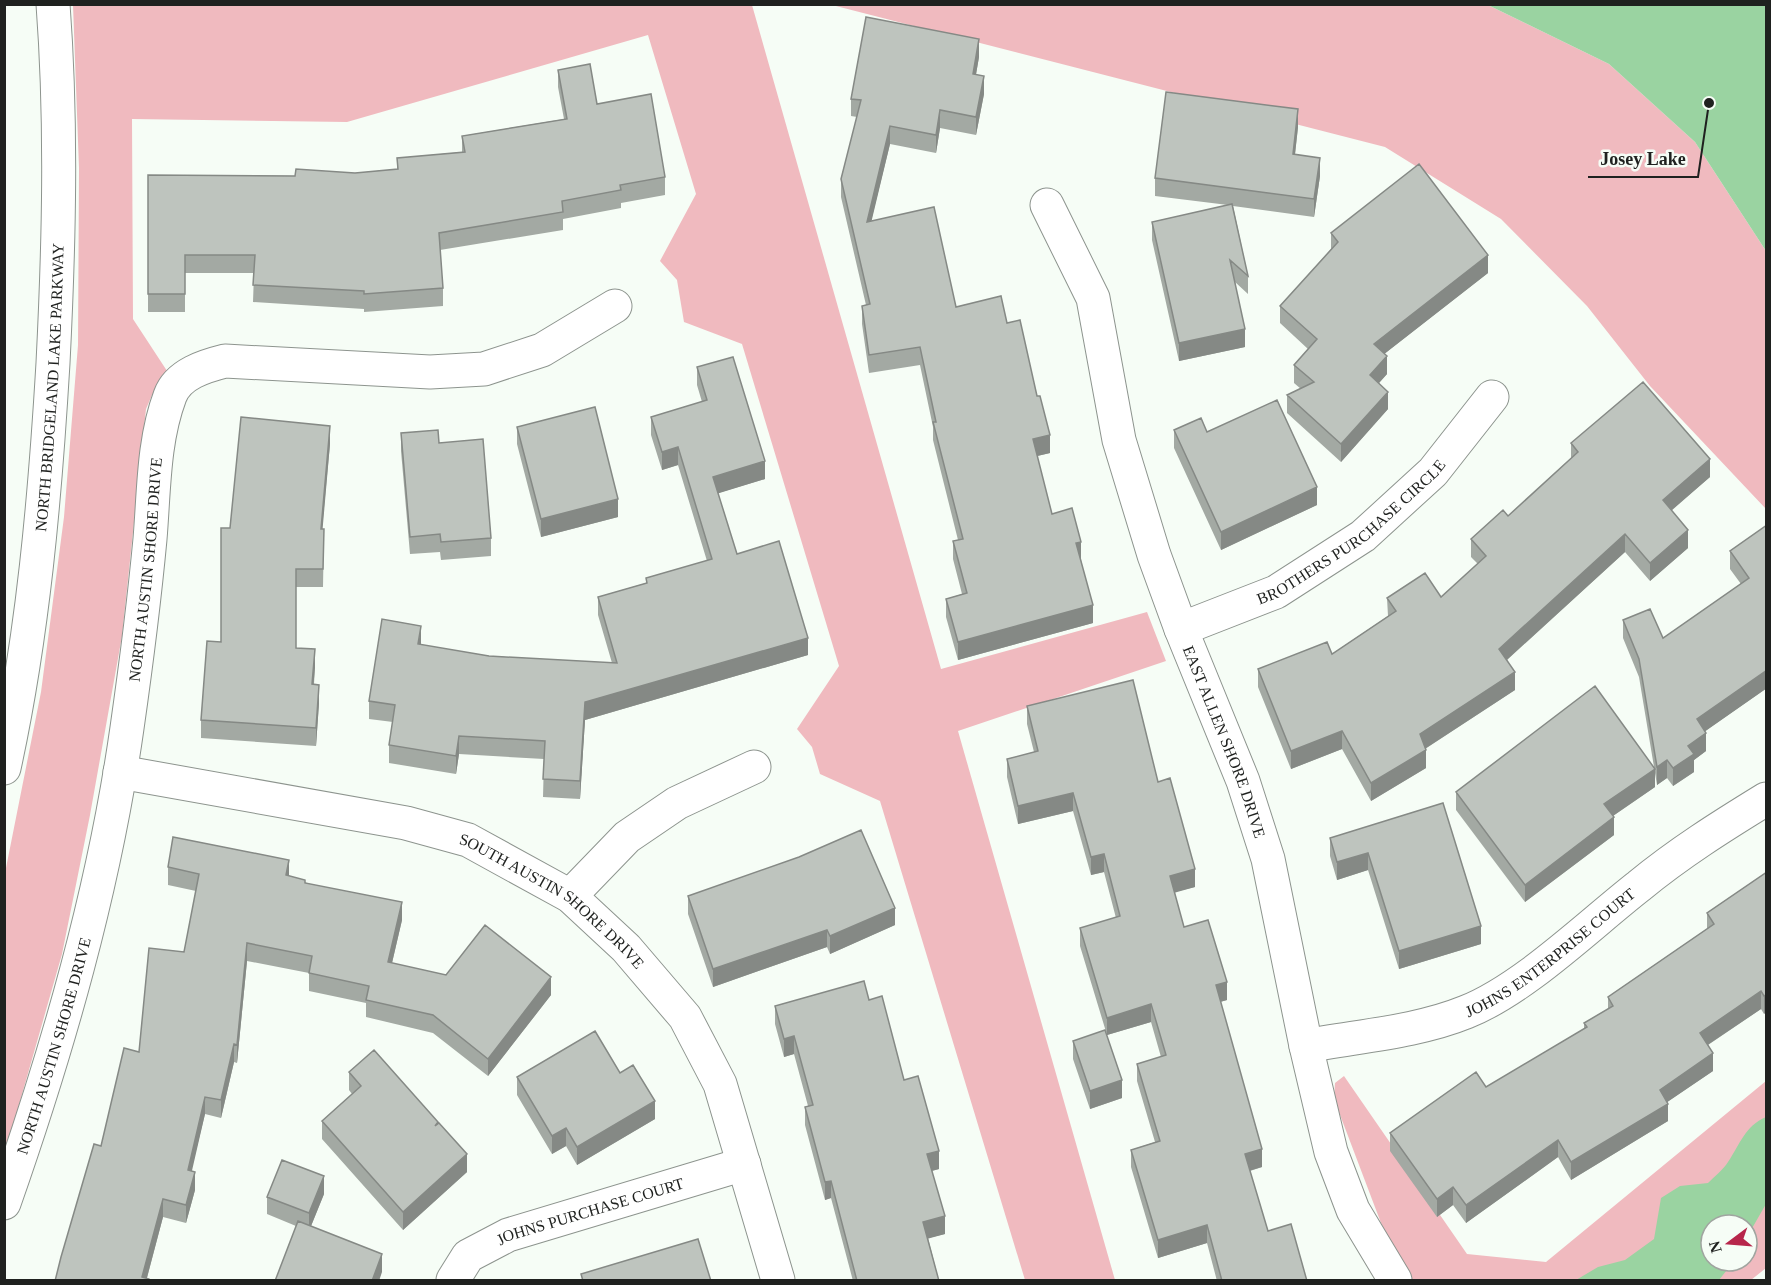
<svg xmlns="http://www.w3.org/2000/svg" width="1771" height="1285" viewBox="0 0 1771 1285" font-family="'Times New Roman',serif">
<rect width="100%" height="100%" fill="#f6fdf6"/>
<path fill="#f0babf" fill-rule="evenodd" d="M 73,5 L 752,5 L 941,669 L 1147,612 L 1166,661 L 958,731 L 1115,1280 L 1025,1280 L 880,801 L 820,774 L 812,747 L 797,729 L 839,666 L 742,344 L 684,322 L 677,280 L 660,261 L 696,194 L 648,35 L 347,122 L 132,119 L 133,319 L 171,377 L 152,395 L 146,409 L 122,636 L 90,815 L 62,954 L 5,1154 L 5,873 L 41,692 L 64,517 L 78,345 L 79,168 Z
M 832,5 L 1488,5 L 1609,64 L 1695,142 L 1766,251 L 1766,509 L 1650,386 L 1587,306 L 1501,219 L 1385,147 Z
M 1344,1076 L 1467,1254 L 1546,1262 L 1766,1081 L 1766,1268 L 1751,1280 L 1409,1280 L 1381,1223 L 1334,1099 L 1335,1083 ZM 1711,1225 L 1747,1225 L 1747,1261 L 1711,1261 Z"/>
<path fill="#9ad3a1" d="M 1488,5 L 1766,5 L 1766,251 L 1695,142 L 1609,64 Z
M 1766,1117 L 1766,1204 L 1747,1237 L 1747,1225 L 1711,1225 L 1711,1261 L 1734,1261 L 1719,1280 L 1576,1280 L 1598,1267 L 1625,1260 L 1654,1239 L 1661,1198 L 1680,1186 L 1708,1183 C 1714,1177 1723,1170 1728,1162 C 1740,1144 1745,1126 1766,1117 Z"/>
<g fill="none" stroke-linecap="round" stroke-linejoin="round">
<defs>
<g id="street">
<path id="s1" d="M 1047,205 L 1093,298 L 1119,440 L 1154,555 L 1181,629 L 1243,781 L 1268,859 L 1306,1046 L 1331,1152 L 1353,1210 L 1395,1280"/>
<path id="s2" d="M 1181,629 L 1276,592 L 1363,536 L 1433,472 L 1492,397"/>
<path id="s3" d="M 120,772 L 406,823 L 468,840 L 570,896 L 626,948 L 685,1017 L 720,1084 L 778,1280"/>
<path d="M 570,896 L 627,837 L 677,803 L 754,767"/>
<path id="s4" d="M 1306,1046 C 1358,1036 1417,1032 1466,1012 C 1524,989 1589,925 1639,886 C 1679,853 1722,826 1766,799"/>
<path id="s5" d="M 4,1203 C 58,1049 104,890 127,728 C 136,665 144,603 150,539 C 154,492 153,441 170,396 C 178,374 205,366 225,361 L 430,372 L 484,369 L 542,350 L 615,306"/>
<path id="s6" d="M 453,1280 L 468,1256 L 508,1235 L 744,1164"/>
</g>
<g id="secondary">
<path id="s7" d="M 4,768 C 33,635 45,498 53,363 C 59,244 62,124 53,4"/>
</g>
</defs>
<use href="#street" stroke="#8d948e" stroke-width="35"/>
<use href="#secondary" stroke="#8d948e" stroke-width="35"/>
<use href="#street" stroke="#fff" stroke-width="33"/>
<use href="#secondary" stroke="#fff" stroke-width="33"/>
</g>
<path fill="#a3a9a3" d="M 979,57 L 976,74 L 984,94 L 976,135 L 940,128 L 936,153 L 890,144 L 871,221 L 956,307 L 1007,323 L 1050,453 L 1037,456 L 1052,514 L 1081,560 L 1093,623 L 958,660 L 946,617 L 946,599 L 962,594 L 953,559 L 953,541 L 958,540 L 933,440 L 933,427 L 920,365 L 869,373 L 862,324 L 862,306 L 866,305 L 841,197 L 841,179 L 857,117 L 851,116 L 851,99 Z
M 558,70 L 597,104 L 665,177 L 665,195 L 621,203 L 621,208 L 563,219 L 563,230 L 440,250 L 443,288 L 443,306 L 364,312 L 364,309 L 253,302 L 254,273 L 185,273 L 185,312 L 148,312 L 148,175 L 295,176 L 355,173 L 397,169 L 397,158 L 462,152 L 462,136 L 564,119 L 558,87 Z
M 1298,127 L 1295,154 L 1320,176 L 1314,217 L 1233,206 L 1248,276 L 1248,294 L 1235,282 L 1245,347 L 1179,361 L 1152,240 L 1152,222 L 1228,205 L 1155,196 L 1155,178 Z
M 1331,233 L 1488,273 L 1384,354 L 1387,374 L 1379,383 L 1388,409 L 1341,462 L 1287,413 L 1287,395 L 1301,389 L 1294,383 L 1294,365 L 1308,349 L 1280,323 L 1280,306 L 1331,249 Z
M 697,367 L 765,479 L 718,493 L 737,554 L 808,655 L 585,720 L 580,799 L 543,797 L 544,759 L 459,754 L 456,774 L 389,763 L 389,745 L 393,722 L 369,719 L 369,701 L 421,645 L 489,656 L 612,663 L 598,615 L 598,597 L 646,583 L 646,578 L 707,561 L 678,465 L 662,470 L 651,435 L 651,417 L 702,402 L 697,385 Z
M 517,427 L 618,517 L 541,537 L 517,444 Z
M 1174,430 L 1207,432 L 1317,505 L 1221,550 L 1174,448 Z
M 401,433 L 439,443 L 491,538 L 491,556 L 441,560 L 440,552 L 410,554 L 401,451 Z
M 1571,443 L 1710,477 L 1671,510 L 1688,548 L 1650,581 L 1625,552 L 1507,660 L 1515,690 L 1425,749 L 1426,768 L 1371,801 L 1342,749 L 1291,769 L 1258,687 L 1258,669 L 1332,654 L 1388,616 L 1387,598 L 1441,597 L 1478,564 L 1471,557 L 1471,539 L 1508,516 L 1571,458 Z
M 330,444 L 322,529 L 324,529 L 323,587 L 296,587 L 296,648 L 315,667 L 314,684 L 319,703 L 316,746 L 201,738 L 201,720 L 221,642 L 230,528 Z
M 1767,525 L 1767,688 L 1705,731 L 1706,751 L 1694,760 L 1694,772 L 1673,786 L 1667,778 L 1657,785 L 1655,773 L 1655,787 L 1613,816 L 1614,835 L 1525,902 L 1456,810 L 1456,792 L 1654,767 L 1639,677 L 1623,638 L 1623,620 L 1663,638 L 1741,584 L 1730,569 L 1730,551 Z
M 1027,706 L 1158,782 L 1195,887 L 1174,892 L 1184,927 L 1227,1000 L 1220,1002 L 1262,1167 L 1250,1171 L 1268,1231 L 1307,1281 L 1217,1281 L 1207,1243 L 1158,1258 L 1131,1167 L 1131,1150 L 1155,1142 L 1137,1081 L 1137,1064 L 1161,1057 L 1151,1022 L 1107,1035 L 1080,946 L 1080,928 L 1116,918 L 1104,872 L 1091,875 L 1073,811 L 1018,824 L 1007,777 L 1007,759 L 1034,752 L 1027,724 Z
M 1443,803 L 1481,944 L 1399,969 L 1368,870 L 1337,880 L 1330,856 L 1330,838 Z
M 168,867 L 289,876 L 402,920 L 392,963 L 446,975 L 551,995 L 488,1076 L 433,1033 L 366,1017 L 366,1003 L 309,991 L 309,973 L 247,961 L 237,1063 L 234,1062 L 221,1118 L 205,1114 L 191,1171 L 195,1190 L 186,1223 L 163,1217 L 147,1278 L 55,1281 L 101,1146 L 139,1052 L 184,952 L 196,891 L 168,885 Z
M 1767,872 L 1764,1014 L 1761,1009 L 1708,1045 L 1713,1071 L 1667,1102 L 1668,1121 L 1571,1180 L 1558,1157 L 1466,1223 L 1453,1205 L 1437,1217 L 1390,1151 L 1390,1133 L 1486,1087 L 1584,1029 L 1584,1023 L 1608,1009 L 1608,997 L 1707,929 L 1707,913 Z
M 688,896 L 895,925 L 830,954 L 827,947 L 713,987 L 688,914 Z
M 869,1000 L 904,1080 L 939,1169 L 932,1171 L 945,1234 L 928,1238 L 939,1281 L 853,1281 L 831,1198 L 825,1200 L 805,1125 L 805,1107 L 808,1106 L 794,1054 L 784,1057 L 775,1024 L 775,1006 Z
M 1073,1041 L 1122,1098 L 1090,1109 L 1073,1059 Z
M 349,1072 L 438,1124 L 467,1172 L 403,1230 L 322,1139 L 322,1121 L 352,1094 L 349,1090 Z
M 620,1073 L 655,1119 L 577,1165 L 566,1146 L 552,1154 L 517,1095 L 517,1077 Z
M 324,1194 L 311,1226 L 382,1272 L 296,1226 L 267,1214 L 267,1197 Z"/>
<path fill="#858985" d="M 979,39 L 979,57 L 973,92 L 973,74 Z
M 984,76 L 984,94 L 976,135 L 976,117 Z
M 1298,109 L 1298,127 L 1293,172 L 1293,154 Z
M 940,110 L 940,128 L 936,153 L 936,135 Z
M 890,126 L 890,144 L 867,240 L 867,222 Z
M 1320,158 L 1320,176 L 1314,217 L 1314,199 Z
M 1488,255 L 1488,273 L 1374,362 L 1374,344 Z
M 1245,329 L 1245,347 L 1179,361 L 1179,343 Z
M 1387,356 L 1387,374 L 1370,393 L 1370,375 Z
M 1388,392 L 1388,409 L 1341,462 L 1341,444 Z
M 330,426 L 330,444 L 321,547 L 321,529 Z
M 1050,435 L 1050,453 L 1033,457 L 1033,439 Z
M 678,447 L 678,465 L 662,470 L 662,452 Z
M 1710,459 L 1710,477 L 1663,518 L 1663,500 Z
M 765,461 L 765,479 L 713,495 L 713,477 Z
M 1317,487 L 1317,505 L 1221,550 L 1221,532 Z
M 618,499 L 618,517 L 541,537 L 541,519 Z
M 1688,530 L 1688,548 L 1650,581 L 1650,563 Z
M 1625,534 L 1625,552 L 1499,667 L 1499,649 Z
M 1081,542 L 1081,560 L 1076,561 L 1076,543 Z
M 1093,605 L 1093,623 L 958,660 L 958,642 Z
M 421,626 L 421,644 L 418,662 L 418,644 Z
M 808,638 L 808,655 L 585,720 L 580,799 L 580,781 L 585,702 Z
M 315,649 L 315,667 L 312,702 L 312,684 Z
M 1767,670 L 1767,688 L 1697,737 L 1697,719 Z
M 1515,672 L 1515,690 L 1420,752 L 1420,734 Z
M 319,685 L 319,703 L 316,746 L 316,728 Z
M 1342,731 L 1342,749 L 1291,769 L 1291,751 Z
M 1706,733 L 1706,751 L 1694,760 L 1694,772 L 1673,786 L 1673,768 L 1688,746 Z
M 459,736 L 459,754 L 456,774 L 456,756 Z
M 1426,750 L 1426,768 L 1371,801 L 1371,783 Z
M 1667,760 L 1667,778 L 1657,785 L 1657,767 Z
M 1655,769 L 1655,787 L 1604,822 L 1604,804 Z
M 1073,793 L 1073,811 L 1018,824 L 1018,806 Z
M 1614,817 L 1614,835 L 1525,902 L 1525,885 Z
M 1368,853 L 1368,870 L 1337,880 L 1337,862 Z
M 1104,854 L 1104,872 L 1091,875 L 1091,857 Z
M 289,860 L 289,878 L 286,875 Z
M 1195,869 L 1195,887 L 1170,894 L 1170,876 Z
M 402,902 L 402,920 L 388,980 L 388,962 Z
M 895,908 L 895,925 L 830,954 L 830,936 Z
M 1481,926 L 1481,944 L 1399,969 L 1399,951 Z
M 827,930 L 827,947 L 713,987 L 713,969 Z
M 247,943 L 247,961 L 237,1063 L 237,1045 Z
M 551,977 L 551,995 L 488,1076 L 488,1059 Z
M 1227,982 L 1227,1000 L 1216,1003 L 1216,985 Z
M 1761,991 L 1761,1009 L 1700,1050 L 1700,1033 Z
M 1767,994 L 1767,1012 L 1764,1014 L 1764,996 Z
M 1151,1004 L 1151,1022 L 1107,1035 L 1107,1018 Z
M 794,1036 L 794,1054 L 784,1057 L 784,1039 Z
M 234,1044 L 234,1062 L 221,1118 L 221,1100 Z
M 1713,1053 L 1713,1071 L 1660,1107 L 1660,1090 Z
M 1122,1080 L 1122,1098 L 1090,1109 L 1090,1091 Z
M 205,1097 L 205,1114 L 188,1188 L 188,1170 Z
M 655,1101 L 655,1119 L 577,1165 L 577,1147 Z
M 1668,1104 L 1668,1121 L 1571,1180 L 1571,1162 Z
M 566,1128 L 566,1146 L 552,1154 L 552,1136 Z
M 1558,1140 L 1558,1157 L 1466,1223 L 1466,1205 Z
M 1262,1149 L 1262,1167 L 1245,1172 L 1245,1154 Z
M 939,1151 L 939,1169 L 927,1172 L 927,1154 Z
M 467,1154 L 467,1172 L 403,1230 L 403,1212 Z
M 195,1172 L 195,1190 L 186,1223 L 186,1205 Z
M 324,1176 L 324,1194 L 309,1231 L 309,1213 Z
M 831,1181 L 831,1198 L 825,1200 L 825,1182 Z
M 1453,1187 L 1453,1205 L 1437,1217 L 1437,1199 Z
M 163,1199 L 163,1217 L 146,1281 L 142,1277 Z
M 945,1216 L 945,1234 L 923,1240 L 923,1222 Z
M 1207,1225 L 1207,1243 L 1158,1258 L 1158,1240 Z
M 382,1254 L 382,1272 L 379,1281 L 372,1281 Z"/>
<path fill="#bec4be" stroke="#858985" stroke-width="1.5" d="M 866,17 L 979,39 L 973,74 L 984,76 L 976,117 L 940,110 L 936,135 L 890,126 L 867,222 L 934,207 L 956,307 L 1001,296 L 1007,323 L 1020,320 L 1037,396 L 1040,396 L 1050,435 L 1033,439 L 1052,514 L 1072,508 L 1081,542 L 1076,543 L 1093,605 L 958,642 L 946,599 L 967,593 L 953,541 L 963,539 L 933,422 L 936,422 L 920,347 L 869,355 L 862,306 L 870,304 L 841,179 L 861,100 L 851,99 Z
M 590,64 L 597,104 L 651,94 L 665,177 L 620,185 L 621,190 L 562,201 L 563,212 L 439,233 L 443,288 L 364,294 L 364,291 L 253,285 L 255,255 L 185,255 L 185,294 L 148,294 L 148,175 L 295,176 L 296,169 L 355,173 L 398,169 L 397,158 L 465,152 L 462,136 L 567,119 L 558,70 Z
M 1166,92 L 1298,109 L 1293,154 L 1320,158 L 1314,199 L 1155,178 Z
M 1419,164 L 1488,255 L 1374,344 L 1387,356 L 1370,375 L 1388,392 L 1341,444 L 1287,395 L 1314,382 L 1294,365 L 1317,339 L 1280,306 L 1338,242 L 1331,233 Z
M 1232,204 L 1248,276 L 1230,260 L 1245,329 L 1179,343 L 1152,222 Z
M 733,357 L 765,461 L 713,477 L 737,554 L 779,541 L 808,638 L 585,702 L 580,781 L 543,779 L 545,741 L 459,736 L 456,756 L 389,745 L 395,705 L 369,701 L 382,619 L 421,626 L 418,644 L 489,656 L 617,663 L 598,597 L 647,583 L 646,578 L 712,559 L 678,447 L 662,452 L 651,417 L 707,400 L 697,367 Z
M 1643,382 L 1710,459 L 1663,500 L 1688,530 L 1650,563 L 1625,534 L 1499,649 L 1515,672 L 1420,734 L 1426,750 L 1371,783 L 1342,731 L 1291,751 L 1258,669 L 1327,642 L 1332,654 L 1396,611 L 1387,598 L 1425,573 L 1441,597 L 1486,556 L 1471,539 L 1503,510 L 1508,516 L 1578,452 L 1571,443 Z
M 1277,400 L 1317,487 L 1221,532 L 1174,430 L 1201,418 L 1207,432 Z
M 595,407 L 618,499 L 541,519 L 517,427 Z
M 241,417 L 330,426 L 321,529 L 324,529 L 323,569 L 296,569 L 296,648 L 315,649 L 312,684 L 319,685 L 316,728 L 201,720 L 207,641 L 221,642 L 221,528 L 230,528 Z
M 438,430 L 439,443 L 483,439 L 491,538 L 441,542 L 440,534 L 410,537 L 401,433 Z
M 1767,525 L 1767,670 L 1697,719 L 1706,733 L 1688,746 L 1694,754 L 1673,768 L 1667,760 L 1657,767 L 1639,659 L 1623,620 L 1650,609 L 1663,638 L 1749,578 L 1730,551 Z
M 1133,680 L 1158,782 L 1170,778 L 1195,869 L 1170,876 L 1184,927 L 1208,920 L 1227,982 L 1216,985 L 1262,1149 L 1245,1154 L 1268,1231 L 1291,1224 L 1307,1281 L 1222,1281 L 1207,1225 L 1158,1240 L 1131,1150 L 1160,1141 L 1137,1064 L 1166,1055 L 1151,1004 L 1107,1018 L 1080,928 L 1120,916 L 1104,854 L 1091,857 L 1073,793 L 1018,806 L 1007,759 L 1038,751 L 1027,706 Z
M 1595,686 L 1655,769 L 1604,804 L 1614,817 L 1525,885 L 1456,792 Z
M 1443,803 L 1481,926 L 1399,951 L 1368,853 L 1337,862 L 1330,838 Z
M 861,830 L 895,908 L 830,936 L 827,930 L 713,969 L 688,896 L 799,857 Z
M 173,837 L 289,860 L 286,875 L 305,880 L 305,883 L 402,902 L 388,962 L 446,975 L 485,925 L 551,977 L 488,1059 L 433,1015 L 366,1000 L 369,986 L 309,973 L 312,956 L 247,943 L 237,1045 L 234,1044 L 221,1100 L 205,1097 L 188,1170 L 195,1172 L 186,1205 L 163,1199 L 142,1277 L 149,1279 L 149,1281 L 55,1281 L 61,1257 L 94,1144 L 101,1146 L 124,1048 L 139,1052 L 149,948 L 184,952 L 199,874 L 168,867 Z
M 1767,872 L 1767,994 L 1764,996 L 1761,991 L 1700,1033 L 1713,1053 L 1660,1090 L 1668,1104 L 1571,1162 L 1558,1140 L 1466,1205 L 1453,1187 L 1437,1199 L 1390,1133 L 1476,1072 L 1486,1087 L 1587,1027 L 1584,1023 L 1613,1006 L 1608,997 L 1714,924 L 1707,913 Z
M 864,981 L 869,1000 L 882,996 L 904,1080 L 918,1076 L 939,1151 L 927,1154 L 945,1216 L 923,1222 L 939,1281 L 857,1281 L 831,1181 L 825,1182 L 805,1107 L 813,1105 L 794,1036 L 784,1039 L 775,1006 Z
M 1105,1030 L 1122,1080 L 1090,1091 L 1073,1041 Z
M 595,1031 L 620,1073 L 633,1065 L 655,1101 L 577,1147 L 566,1128 L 552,1136 L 517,1077 Z
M 374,1050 L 438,1122 L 435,1126 L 439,1123 L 467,1154 L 403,1212 L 322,1121 L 361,1086 L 349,1072 Z
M 282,1160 L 324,1176 L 309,1213 L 267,1197 Z
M 298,1221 L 382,1254 L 372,1281 L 275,1281 Z
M 698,1239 L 711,1281 L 583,1281 L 581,1274 Z"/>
<g text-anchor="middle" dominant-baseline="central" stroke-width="5" stroke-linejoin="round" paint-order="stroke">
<g font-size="16" fill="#1f211f" stroke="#f6fdf6">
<text stroke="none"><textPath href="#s7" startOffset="384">NORTH BRIDGELAND LAKE PARKWAY</textPath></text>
<text stroke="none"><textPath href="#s2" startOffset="198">BROTHERS PURCHASE CIRCLE</textPath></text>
<text stroke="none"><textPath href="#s5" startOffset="651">NORTH AUSTIN SHORE DRIVE</textPath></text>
<text stroke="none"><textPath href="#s1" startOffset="568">EAST ALLEN SHORE DRIVE</textPath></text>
<text stroke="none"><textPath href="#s3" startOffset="459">SOUTH AUSTIN SHORE DRIVE</textPath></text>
<text stroke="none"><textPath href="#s4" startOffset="267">JOHNS ENTERPRISE COURT</textPath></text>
<text stroke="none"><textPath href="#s5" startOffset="165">NORTH AUSTIN SHORE DRIVE</textPath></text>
<text stroke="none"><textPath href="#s6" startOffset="159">JOHNS PURCHASE COURT</textPath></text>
</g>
</g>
<path fill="none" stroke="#1f211f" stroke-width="2" d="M1709 103L1698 177H1588"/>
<circle fill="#1f211f" stroke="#f6fdf6" stroke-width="2" cx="1709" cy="103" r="6"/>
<g font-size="18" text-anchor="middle" font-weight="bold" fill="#1f211f" stroke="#f6fdf6" stroke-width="5" stroke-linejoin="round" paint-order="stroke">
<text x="1643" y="165">Josey Lake</text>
</g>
<rect width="1771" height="1285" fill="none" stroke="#1f211f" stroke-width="12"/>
<g transform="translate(1729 1243) rotate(254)"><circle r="28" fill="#f6fdf6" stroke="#a0a5a0" stroke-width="1.5"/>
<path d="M0-4.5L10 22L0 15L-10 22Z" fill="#b7264b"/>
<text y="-9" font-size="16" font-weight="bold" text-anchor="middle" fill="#1f211f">N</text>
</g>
</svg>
